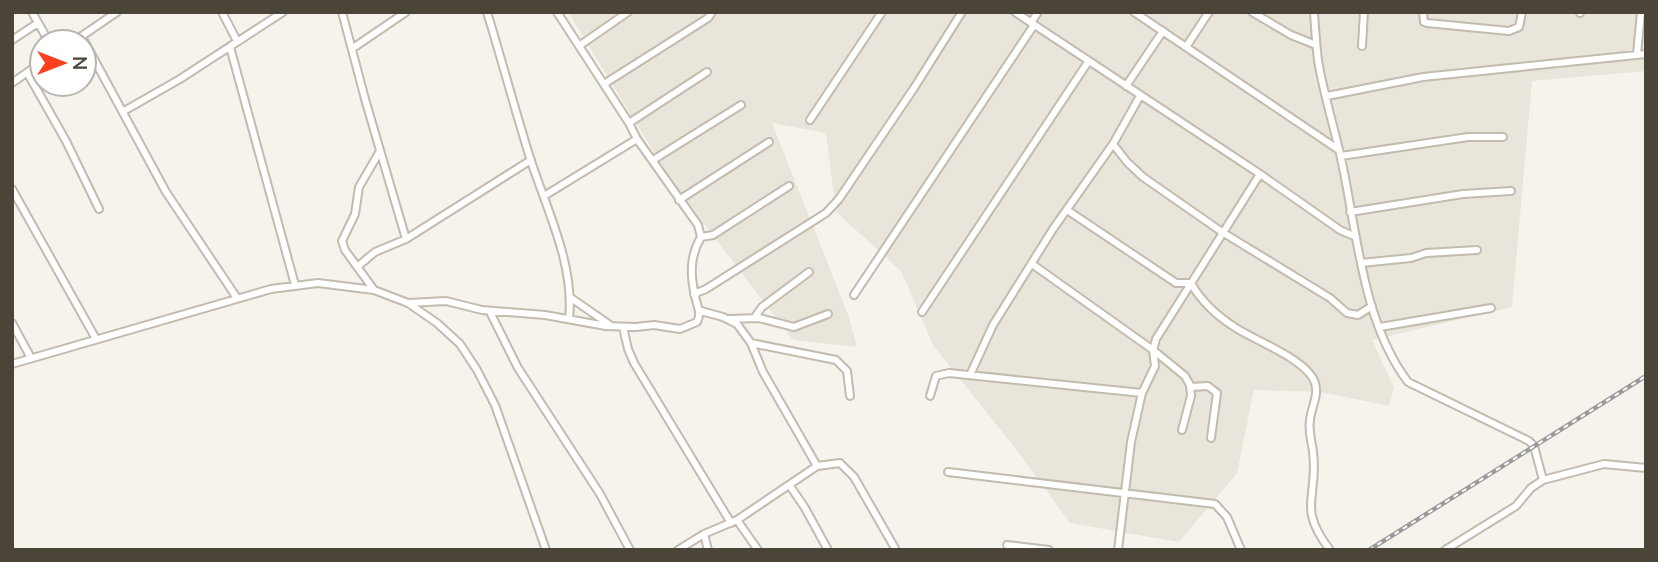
<svg xmlns="http://www.w3.org/2000/svg" width="1658" height="562" viewBox="0 0 1658 562" font-family="'Nunito Sans',sans-serif">
<rect width="100%" height="100%" fill="#f6f3ec"/>
<path fill="#eae5da" d="M 568,12 L 1646,12 L 1646,71 L 1532,81 L 1512,307 L 1372,340 L 1394,388 L 1389,406 L 1321,392 L 1254,390 L 1237,473 L 1179,542 L 1070,523 L 1015,448 L 933,345 L 901,271 L 836,212 L 826,133 L 772,123 L 849,317 L 857,347 L 793,340 L 672,182 Z"/>
<g fill="none" stroke-linecap="round" stroke-linejoin="round">
<defs>
<path id="street" d="M 32,12 L 49,42
M 222,12 L 237,41
M 342,12 L 365,99 L 406,239
M 487,12 C 502,61 515,110 530,158 C 546,208 575,265 569,319
M 1015,12 L 1260,174 L 1340,230 L 1356,237
M 1134,12 L 1339,150
M 1252,12 L 1291,35 L 1316,45
M 1314,12 C 1315,28 1316,44 1318,60 C 1323,92 1333,123 1340,154 C 1357,227 1361,320 1408,382 L 1529,441 L 1534,446 L 1543,480 L 1531,488 L 1516,506 L 1445,550
M 1423,12 L 1424,22 L 1427,23 L 1509,31 L 1519,27 L 1522,12
M 1580,13 L 1580,12
M 1031,23 L 1038,12
M 82,37 L 166,192 L 237,298
M 12,40 L 38,23
M 73,42 L 117,12
M 579,46 L 628,12
M 1362,46 L 1364,12
M 230,47 L 295,285
M 1186,47 L 1209,12
M 353,48 L 406,12
M 1637,54 L 1641,12
M 28,74 L 66,141 L 99,209
M 12,83 L 42,62
M 604,84 L 708,18 L 712,12
M 1126,86 L 1163,31
M 1327,96 L 1423,77 L 1646,54
M 124,111 L 180,79 L 283,12
M 810,120 L 882,12
M 629,123 L 707,72
M 1113,144 L 1127,162 L 1143,177 L 1222,232 L 1330,298 L 1347,313 L 1358,315 L 1372,306
M 1341,156 L 1468,137 L 1503,137
M 653,160 L 741,105
M 12,189 L 96,339
M 544,196 L 637,139
M 679,200 L 769,142
M 1067,210 L 1176,283 L 1191,283 C 1202,303 1217,316 1236,328 C 1256,341 1308,360 1315,383 C 1319,396 1311,408 1310,420 C 1308,432 1312,442 1313,452 C 1319,497 1296,506 1330,550
M 1350,212 L 1463,194 L 1511,191
M 701,237 L 713,235 L 789,186
M 1361,263 L 1411,258 L 1426,253 L 1477,250
M 1032,264 L 1153,350 L 1185,376 L 1190,385 L 1191,396 L 1182,430
M 357,267 L 375,252 L 406,239 L 531,160
M 374,290 L 345,250 L 342,241 L 355,214 L 359,187 L 380,151
M 694,294 L 706,289 L 826,213 L 839,199 L 914,88 L 962,12
M 854,295 L 1034,25
M 571,298 L 610,325
M 408,303 L 446,301 L 482,310 L 545,315 L 606,326 L 636,327 L 654,325 L 680,329 L 697,322 C 702,312 697,307 695,296 C 690,274 690,256 701,237 L 698,225 L 637,139 L 629,123 L 557,12
M 701,311 L 723,317 L 737,324 L 751,343 L 763,372 L 817,466
M 490,312 L 518,368 L 600,494 L 630,550
M 922,312 L 1088,62
M 755,317 L 762,307 L 809,272
M 729,319 L 759,318 L 794,327 L 828,314
M 12,323 L 31,358
M 623,327 L 628,349 L 634,363 L 731,523
M 1380,327 L 1491,308
M 751,343 L 836,360 L 847,371 L 850,396
M 12,364 L 271,289 L 318,283 L 374,290 L 408,303 L 437,323 L 460,344 L 477,370 L 495,405 L 546,550
M 970,375 L 993,325 L 1053,229 L 1113,144 L 1140,96
M 1190,387 L 1208,386 L 1217,393 L 1211,438
M 930,396 L 936,376 L 949,373 L 1142,393
M 948,472 L 1215,504 L 1227,517 L 1241,550
M 1543,480 L 1604,464 L 1646,468
M 790,486 L 805,508 L 828,550
M 737,520 L 817,466 L 840,463 L 854,477 L 896,550
M 704,534 L 708,550
M 1007,545 L 1049,550
M 678,550 L 704,534 L 737,520 L 758,550
M 1118,550 L 1131,442 L 1142,393 L 1155,366 L 1153,350 L 1156,339 L 1260,174"/>
</defs>
<use href="#street" stroke="#c2bbae" stroke-width="10"/>
<use href="#street" stroke="#fff" stroke-width="6"/>
<defs>
<path id="rail" d="M 1369,550 L 1646,376"/>
</defs>
<use href="#rail" stroke="#9a9a9a" stroke-width="4.5"/>
<use href="#rail" stroke="#fff" stroke-width="2" stroke-dasharray="5" stroke-linecap="butt"/>
</g>
<rect width="1658" height="562" fill="none" stroke="#4b4439" stroke-width="28"/>
<g transform="translate(63 63) rotate(90)"><circle r="33" fill="#ffffff" stroke="#b7b4b0" stroke-width="2"/>
<path d="M0-5L12 26L0 18L-12 26Z" fill="#fc3f1d"/>
<text y="-10" font-size="19" font-weight="bold" text-anchor="middle" fill="#4b4439">N</text>
</g>
</svg>
